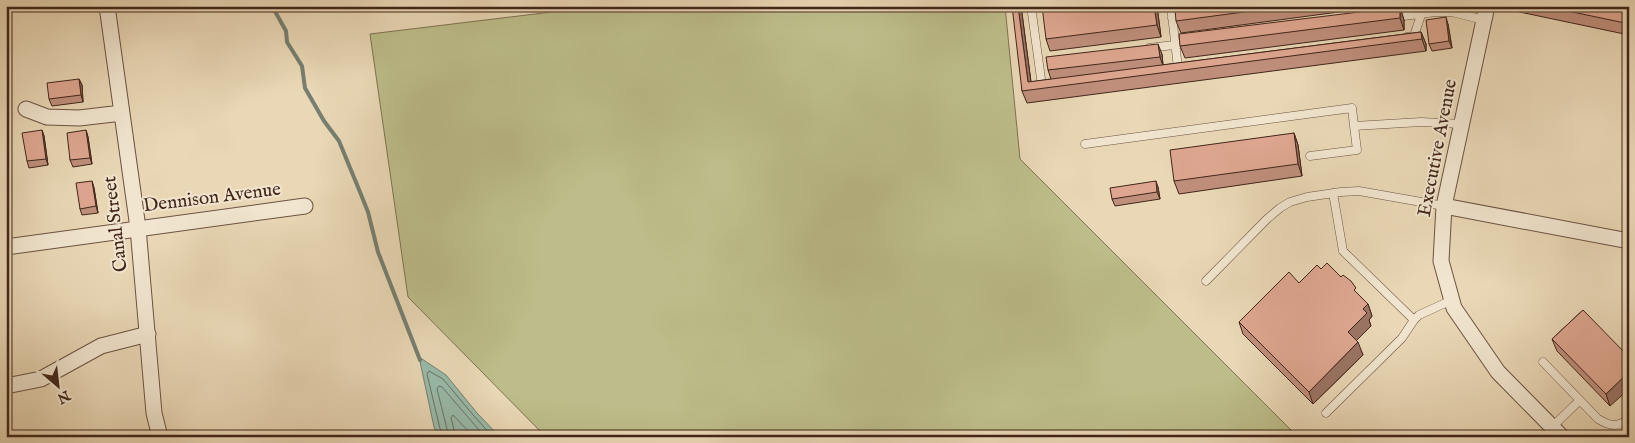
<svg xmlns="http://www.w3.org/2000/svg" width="1635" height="443" viewBox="0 0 1635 443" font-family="'IM FELL English',serif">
<rect width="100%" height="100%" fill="#e9d7b5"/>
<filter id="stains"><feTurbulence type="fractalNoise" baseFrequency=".004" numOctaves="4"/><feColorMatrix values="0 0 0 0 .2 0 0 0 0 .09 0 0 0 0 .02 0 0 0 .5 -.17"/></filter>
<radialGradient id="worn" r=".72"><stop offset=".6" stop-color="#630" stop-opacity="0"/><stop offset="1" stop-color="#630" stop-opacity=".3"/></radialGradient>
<path fill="#bcbd8a" stroke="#7f7252" d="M 601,6 L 1005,6 L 1020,159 L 1298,437 L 546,437 L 408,297 L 370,34 Z"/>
<path fill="#98baaa" stroke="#767f71" d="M 419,357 L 446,375 L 477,413 L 500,437 L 438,437 L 434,427 Z"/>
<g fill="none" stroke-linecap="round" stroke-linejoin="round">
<path stroke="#6d7062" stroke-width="1" d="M 442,437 L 427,374 L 429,371 L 443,379 L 474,416 L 493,437
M 449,437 L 437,389 L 439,386 L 442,387 L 485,437
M 456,437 L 451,418 L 453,415 L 474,437"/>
<path stroke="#767f71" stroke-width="4" d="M 272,6 L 286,31 L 287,42 L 302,66 L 305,88 L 324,121 L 339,141 L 360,192 L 368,212 L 378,252 L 420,360"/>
<defs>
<path id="service" d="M 1031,6 L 1042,86 L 1047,85
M 1171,6 L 1178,68
M 1453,6 L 1452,12 L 1484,20
M 1395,17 L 1436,12 L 1452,12
M 1172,18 L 1186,16
M 1407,37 L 1414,36 L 1424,6
M 1149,48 L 1190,43
M 1085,144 L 1352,108 L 1354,126 L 1421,122 L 1462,124
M 1310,156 L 1357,150 L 1354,126
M 1333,193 L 1343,251 L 1414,320
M 1206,281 L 1267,219 L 1280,208 L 1290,202 L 1307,197 L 1341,192 L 1359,191 L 1444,206
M 1543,362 L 1598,419 C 1610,426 1618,428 1629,418
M 1326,413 L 1402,338 L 1414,320 L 1419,315 L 1452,300
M 1552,427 L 1580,400"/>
<path id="minor" d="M 107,6 L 138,228 L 154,413 L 160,437
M 1487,6 L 1444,206 L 1441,261 L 1454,308 L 1498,372 L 1562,437
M 26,109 L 47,117 L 79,118 L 122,113
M 1444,206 L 1629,241
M 6,247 L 305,206
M 6,386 L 41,379 L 101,346 L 148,334"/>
</defs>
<use href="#service" stroke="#6c5242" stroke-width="9"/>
<use href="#minor" stroke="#6c5242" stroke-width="17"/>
<use href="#service" stroke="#f1e5cf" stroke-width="8"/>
<use href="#minor" stroke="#f1e5cf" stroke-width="15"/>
</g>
<path fill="#bf8f7c" stroke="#42261b" d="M 1021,6 L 1031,82 L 1051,79 L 1048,70 L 1162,54 L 1163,65 L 1421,32 L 1426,44 L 1426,51 L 1027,103 L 1022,91 Z
M 1157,6 L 1161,37 L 1050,51 L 1046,39 Z
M 1177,6 L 1189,6 L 1178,8 Z
M 1198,6 L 1384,6 L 1181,33 L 1176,21 Z
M 1509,6 L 1629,6 L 1629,35 L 1510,10 Z
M 1400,7 L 1404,20 L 1404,30 L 1185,58 L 1180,46 Z
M 1448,24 L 1452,48 L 1432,51 L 1429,44 Z
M 79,79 L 82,85 L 83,102 L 52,106 L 49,99 Z
M 42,130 L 44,136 L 48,165 L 29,168 L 27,161 Z
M 86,130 L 88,137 L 92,164 L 73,167 L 70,160 Z
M 1294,133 L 1298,145 L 1302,176 L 1179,194 L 1174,181 Z
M 92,181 L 94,188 L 98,213 L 82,215 L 80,209 Z
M 1158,187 L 1160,199 L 1115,206 L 1112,199 Z
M 1321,269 L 1358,294 L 1368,304 L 1372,316 L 1369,320 L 1371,326 L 1356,340 L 1363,355 L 1313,404 L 1243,334 L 1239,322 Z
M 1583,310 L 1610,406 L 1557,351 L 1552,339 Z"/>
<path fill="#9b7465" stroke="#42261b" d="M 1018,6 L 1021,6 L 1032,90 L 1028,82 Z
M 1154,6 L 1157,6 L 1161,37 L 1157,25 Z
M 1628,6 L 1629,6 L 1629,34 L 1625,23 Z
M 1400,7 L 1404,20 L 1404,30 L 1400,18 Z
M 1446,17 L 1448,24 L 1452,48 L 1449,41 Z
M 1421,32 L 1426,44 L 1426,51 L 1422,39 Z
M 1158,44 L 1162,54 L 1163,66 L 1160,57 Z
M 79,79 L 82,85 L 83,102 L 81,95 Z
M 42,130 L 44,136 L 48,165 L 46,159 Z
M 86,130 L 88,137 L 92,164 L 90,158 Z
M 1294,133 L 1298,145 L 1302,176 L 1298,164 Z
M 92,181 L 94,188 L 98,213 L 96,206 Z
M 1156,181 L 1158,187 L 1160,199 L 1157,192 Z
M 1368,304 L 1372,316 L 1369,320 L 1371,326 L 1353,344 L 1348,332 L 1363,309 Z
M 1358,342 L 1363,355 L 1313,404 L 1309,392 Z
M 1629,372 L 1629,389 L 1610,406 L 1606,394 Z"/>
<path fill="#dea690" stroke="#42261b" d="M 1012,6 L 1018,6 L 1028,82 L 1421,32 L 1422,39 L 1022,91 Z
M 1042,6 L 1154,6 L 1157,25 L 1046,39 Z
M 1198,6 L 1289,6 L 1176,21 L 1175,9 Z
M 1544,6 L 1628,6 L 1625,23 Z
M 1400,7 L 1400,18 L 1180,46 L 1179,34 Z
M 1446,17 L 1449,41 L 1429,44 L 1426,20 Z
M 1158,44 L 1160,57 L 1048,70 L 1046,57 Z
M 79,79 L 81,95 L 49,99 L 47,83 Z
M 42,130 L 46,159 L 27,161 L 22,133 Z
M 86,130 L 90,158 L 70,160 L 67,133 Z
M 1294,133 L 1298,164 L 1174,181 L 1170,150 Z
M 92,181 L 96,206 L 80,209 L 76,183 Z
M 1156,181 L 1157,192 L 1112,199 L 1110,188 Z
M 1327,263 L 1341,277 L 1343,275 L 1351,281 L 1356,288 L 1354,290 L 1368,304 L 1363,309 L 1367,313 L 1348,332 L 1358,342 L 1309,392 L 1239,322 L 1289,272 L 1299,283 L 1317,265 L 1321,269 Z
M 1583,310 L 1629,357 L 1629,372 L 1606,394 L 1552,339 Z"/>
<g text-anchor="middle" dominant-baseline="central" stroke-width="4" stroke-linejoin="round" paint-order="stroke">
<g font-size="19" fill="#42261b" stroke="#f1e5cf">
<text transform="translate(1438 148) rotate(-79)">Executive Avenue</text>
<text transform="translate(212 198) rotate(-7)">Dennison Avenue</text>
<text transform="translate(116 224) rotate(-97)">Canal Street</text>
</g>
</g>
<rect width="1635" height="443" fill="none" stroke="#e9d7b5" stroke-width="25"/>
<rect x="8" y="8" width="1620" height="428" fill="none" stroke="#42261b" stroke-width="2.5"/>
<rect x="12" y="12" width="1610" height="418" fill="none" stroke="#42261b"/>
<g transform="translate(58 386) rotate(152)" stroke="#f1e5cf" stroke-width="4" paint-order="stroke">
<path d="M0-4L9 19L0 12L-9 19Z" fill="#42261b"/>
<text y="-8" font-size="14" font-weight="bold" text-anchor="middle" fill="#42261b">N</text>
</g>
<rect width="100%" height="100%" filter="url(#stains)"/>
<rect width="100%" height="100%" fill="url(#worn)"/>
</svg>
